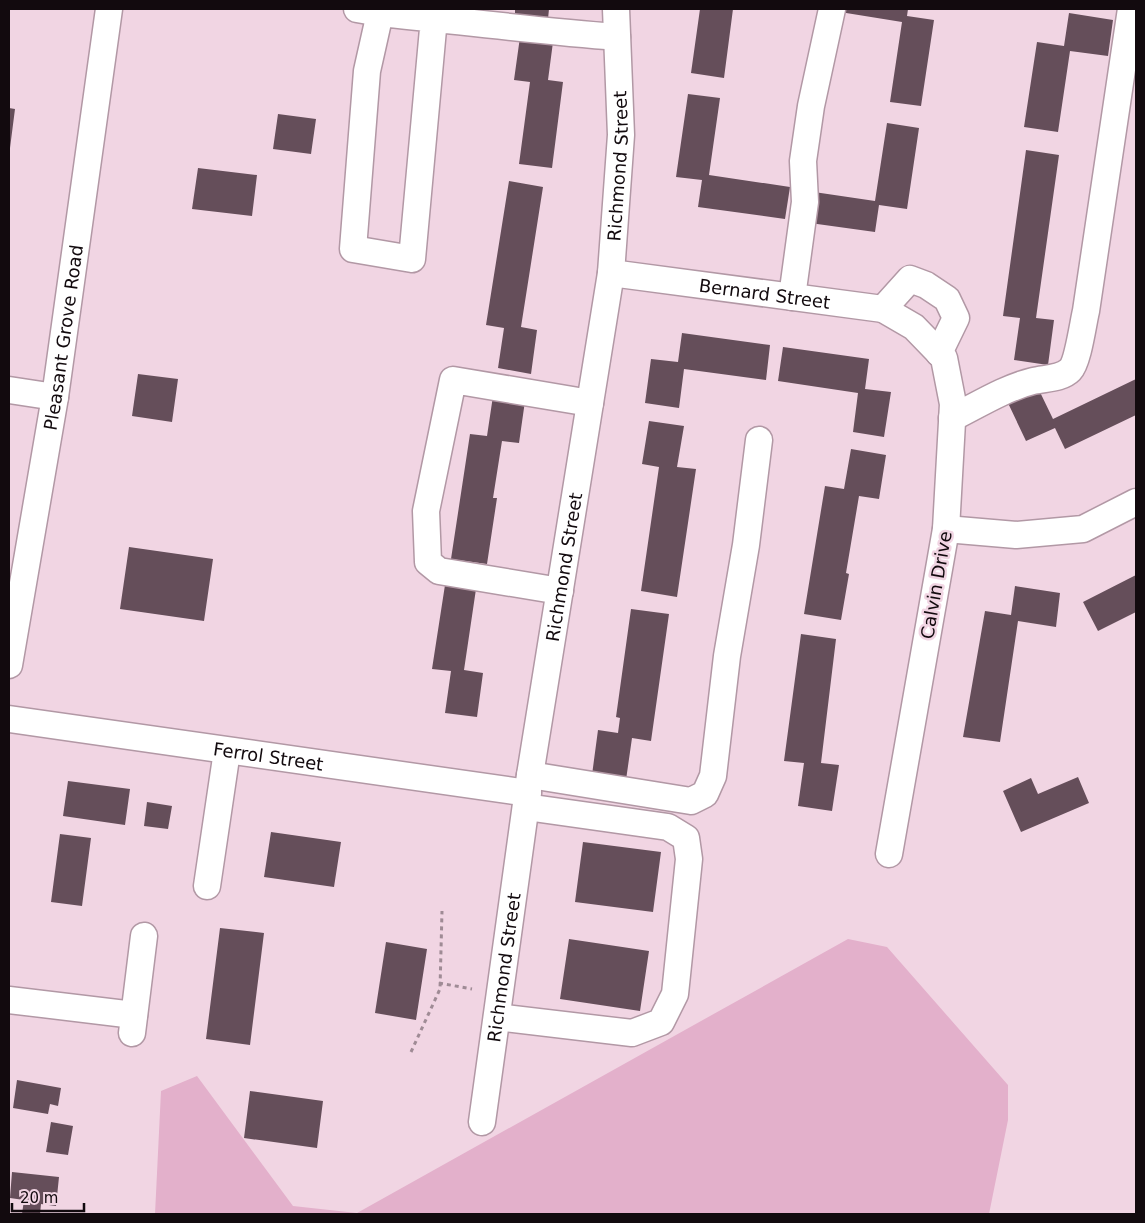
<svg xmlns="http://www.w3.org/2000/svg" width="1145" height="1223" viewBox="0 0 1145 1223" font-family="'DejaVu Sans',sans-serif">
<rect width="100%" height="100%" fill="#f1d5e3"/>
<path fill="#e3b0cb" d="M 848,939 L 887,947 L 1008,1085 L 1008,1120 L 989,1214 L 155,1214 L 161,1091 L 197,1076 L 293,1206 L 357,1213 Z"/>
<path fill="#654e5a" d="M 515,9 L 549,9 L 548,19 L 515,14 Z
M 700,9 L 733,9 L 724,78 L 691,73 Z
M 840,9 L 908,9 L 907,16 L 934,20 L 921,106 L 890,102 L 902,22 L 840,12 Z
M 1069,13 L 1113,20 L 1108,56 L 1070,51 L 1058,132 L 1024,127 L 1037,42 L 1064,46 Z
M 520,37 L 553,42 L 548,80 L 563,82 L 552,168 L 519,164 L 530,82 L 514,80 Z
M 688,94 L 720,98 L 709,175 L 790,187 L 785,219 L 698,207 L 702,180 L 676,177 Z
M 9,108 L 15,109 L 10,148 L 9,148 Z
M 278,114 L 316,119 L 311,154 L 273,149 Z
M 887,123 L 919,128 L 907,209 L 879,205 L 875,232 L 810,223 L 814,192 L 875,201 Z
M 1026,150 L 1059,155 L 1036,318 L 1054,320 L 1048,365 L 1014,360 L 1020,318 L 1003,316 Z
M 198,168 L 257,175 L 252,216 L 192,209 Z
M 509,181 L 543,187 L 521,327 L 537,330 L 531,374 L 498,368 L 504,328 L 486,325 Z
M 682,333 L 770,345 L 766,380 L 684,369 L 679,408 L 645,403 L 651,359 L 678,362 Z
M 783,347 L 869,359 L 865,389 L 891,392 L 884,437 L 853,432 L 858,393 L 778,381 Z
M 138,374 L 178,379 L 172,422 L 132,416 Z
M 1136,379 L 1136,415 L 1065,449 L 1055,428 L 1026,441 L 1008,403 L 1038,388 L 1053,419 Z
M 493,396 L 525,401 L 519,443 L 502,441 L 493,498 L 497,498 L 487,564 L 451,559 L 470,434 L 487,436 Z
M 649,421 L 684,426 L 677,467 L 696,469 L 677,597 L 641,591 L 659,467 L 642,464 Z
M 851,449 L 886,455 L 879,499 L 859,496 L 846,573 L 849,574 L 841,620 L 804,614 L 825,486 L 844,489 Z
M 129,547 L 213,559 L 204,621 L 120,609 Z
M 1136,575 L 1136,612 L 1098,631 L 1083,602 Z
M 445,585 L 476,589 L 464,670 L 483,673 L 477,717 L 445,713 L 451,671 L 432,669 Z
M 1015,586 L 1060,593 L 1056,627 L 1018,621 L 1000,742 L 963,737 L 985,611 L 1011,615 Z
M 631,609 L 669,614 L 651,741 L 632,738 L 626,780 L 592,775 L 598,730 L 618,733 L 620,718 L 616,717 Z
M 801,634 L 836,639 L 821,763 L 839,765 L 832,811 L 798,806 L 804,763 L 784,761 Z
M 1078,777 L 1089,803 L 1021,832 L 1003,791 L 1031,778 L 1038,794 Z
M 68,781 L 130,789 L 125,825 L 63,816 Z
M 147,802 L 172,806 L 168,829 L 144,826 Z
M 271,832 L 341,842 L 334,887 L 264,877 Z
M 60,834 L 91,838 L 82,906 L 51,902 Z
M 583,842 L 661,852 L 653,912 L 575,902 Z
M 220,928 L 264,933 L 250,1045 L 206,1039 Z
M 569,939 L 649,951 L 640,1011 L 560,999 Z
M 386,942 L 427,949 L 416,1020 L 375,1013 Z
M 17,1080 L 61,1088 L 58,1106 L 50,1104 L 48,1114 L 13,1108 Z
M 250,1091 L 323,1101 L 317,1148 L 244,1138 Z
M 51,1122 L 73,1126 L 68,1155 L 46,1152 Z
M 12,1172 L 59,1177 L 56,1206 L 41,1204 L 40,1214 L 22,1214 L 24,1200 L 10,1198 Z"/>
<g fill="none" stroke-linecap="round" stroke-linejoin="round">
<defs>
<g id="minor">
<path d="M 357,9 L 380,13"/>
<path d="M 434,18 L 412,259 L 353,249 L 367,71 L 380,13 C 459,21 538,31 617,37"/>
<path id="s1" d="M 611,273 L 883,309 L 914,327 L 944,358 L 953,404 L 946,529 L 889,854"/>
<path d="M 792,297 L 805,202 L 803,161 L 811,106 L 832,9"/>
<path d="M 883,309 L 910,279 L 926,285 L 947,299 L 956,318 L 939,353"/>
<path d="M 9,390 L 55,397"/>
<path d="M 952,418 C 978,405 1005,388 1033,381 C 1045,378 1061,379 1070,370 C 1078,362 1083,323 1086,311 L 1131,9"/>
<path d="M 946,529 L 1016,535 L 1083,529 L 1136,502"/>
<path d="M 560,591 L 439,571 L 428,562 L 426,511 L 453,380 L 590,403"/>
<path id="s2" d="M 9,665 L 55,397 L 109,9"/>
<path id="s3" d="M 9,719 L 528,793"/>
<path d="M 530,775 L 691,801 L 705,794 L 713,776 L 727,656 L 746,545 L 759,440"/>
<path d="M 207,886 L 227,751"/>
<path d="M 9,1000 L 134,1015"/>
<path d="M 497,1017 L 632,1033 L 661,1022 L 675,994 L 689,859 L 686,838 L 668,827 L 526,807"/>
<path d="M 132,1033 L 144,936"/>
<path id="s4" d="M 482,1122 L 530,775 L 611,273 L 621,135 L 616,9"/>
</g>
</defs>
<use href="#minor" stroke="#b298a5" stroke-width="29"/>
<path stroke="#9f8b95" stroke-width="3" stroke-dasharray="4 4" stroke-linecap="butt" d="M 439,983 L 472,989
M 411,1052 L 440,989 L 442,911"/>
<use href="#minor" stroke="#fff" stroke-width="26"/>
</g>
<g text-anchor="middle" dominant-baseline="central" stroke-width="5" stroke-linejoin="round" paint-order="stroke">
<g font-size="18" fill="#120a0e" stroke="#f1d5e3">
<text stroke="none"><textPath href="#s4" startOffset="966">Richmond Street</textPath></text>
<text stroke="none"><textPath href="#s1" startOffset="155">Bernard Street</textPath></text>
<text stroke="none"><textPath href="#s2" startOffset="332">Pleasant Grove Road</textPath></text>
<text stroke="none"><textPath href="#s4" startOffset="561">Richmond Street</textPath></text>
<text transform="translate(936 585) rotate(-80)">Calvin Drive</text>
<text stroke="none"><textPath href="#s3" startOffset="262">Ferrol Street</textPath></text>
<text stroke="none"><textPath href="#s4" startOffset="156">Richmond Street</textPath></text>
</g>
</g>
<rect width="1145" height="1223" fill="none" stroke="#120a0e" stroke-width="20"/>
<path d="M12 1203v8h72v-8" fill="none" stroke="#120a0e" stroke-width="2.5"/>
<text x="20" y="1203" font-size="15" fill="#120a0e" stroke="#f1d5e3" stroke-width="4" paint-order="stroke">20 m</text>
</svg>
